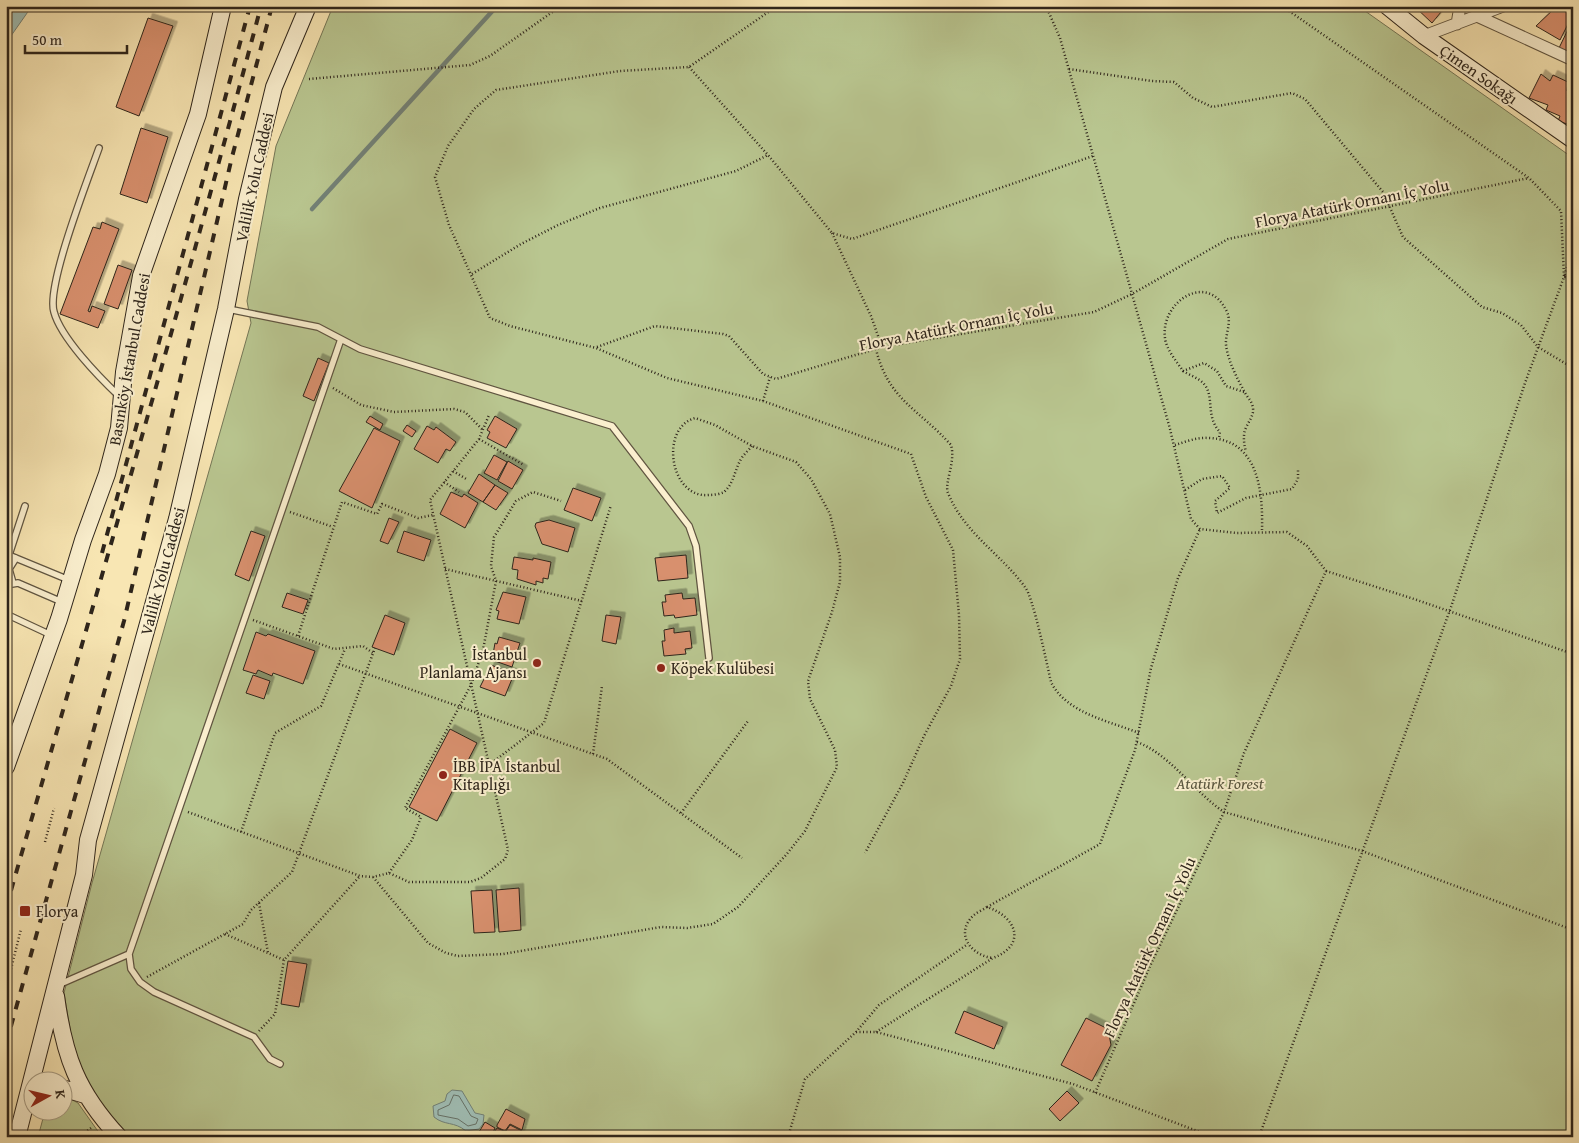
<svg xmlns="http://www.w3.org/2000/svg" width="1579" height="1143" viewBox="0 0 1579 1143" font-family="'Gentium Book Plus',serif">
<defs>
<filter id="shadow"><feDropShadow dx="4.5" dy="-4.5" stdDeviation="0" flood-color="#0004"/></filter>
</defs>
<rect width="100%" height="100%" fill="#f8e6b3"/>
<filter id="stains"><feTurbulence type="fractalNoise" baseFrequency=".004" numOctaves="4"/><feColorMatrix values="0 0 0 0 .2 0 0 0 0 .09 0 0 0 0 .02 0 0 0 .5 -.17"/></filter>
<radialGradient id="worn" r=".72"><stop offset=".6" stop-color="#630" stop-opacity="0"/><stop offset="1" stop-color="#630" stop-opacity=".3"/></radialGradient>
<path fill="#b9c690" stroke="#747656" d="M 333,6 L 1358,6 L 1573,158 L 1573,1137 L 128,1137 L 103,1110 L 76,1064 L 64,993 L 92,883 L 251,323 L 247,301 L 276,146 Z
M 63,1095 L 78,1103 L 102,1137 L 38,1137 L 45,1111 L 62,1110 Z"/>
<path fill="#a0beb5" stroke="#728177" d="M 6,6 L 32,6 L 6,43 Z
M 452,1090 L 462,1091 L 475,1113 L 484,1115 L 483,1124 L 479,1129 L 466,1131 C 454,1121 445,1126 434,1117 L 433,1106 L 445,1101 L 447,1094 Z"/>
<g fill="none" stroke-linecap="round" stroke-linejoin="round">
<path stroke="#677268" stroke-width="1" d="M 454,1095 L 459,1096 L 471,1116 L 478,1119 L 476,1124 L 468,1126 L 458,1119 L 438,1115 L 438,1110 L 449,1105 Z"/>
<path stroke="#728177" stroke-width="4.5" d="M 312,209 L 497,6"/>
</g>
<path fill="#d8906e" stroke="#2e251b" filter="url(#shadow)" d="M 1414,6 L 1446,6 L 1432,23 Z
M 1557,6 L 1573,6 L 1573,14 L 1560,40 L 1536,26 Z
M 148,18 L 173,26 L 139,116 L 116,107 Z
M 1573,19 L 1573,55 L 1559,48 Z
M 1541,74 L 1550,81 L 1553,75 L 1568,82 L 1567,91 L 1573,94 L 1573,126 L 1558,121 L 1560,116 L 1546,110 L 1548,105 L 1529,98 Z
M 141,128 L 168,137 L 147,203 L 120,194 Z
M 102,222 L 119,229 L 88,311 L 90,312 L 92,306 L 105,311 L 98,328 L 60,314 L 93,227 L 100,229 Z
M 118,265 L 132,270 L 118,309 L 104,304 Z
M 318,358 L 329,363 L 314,401 L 303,396 Z
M 370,416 L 383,424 L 380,430 L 366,422 Z
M 495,416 L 517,429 L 506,448 L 487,438 L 490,432 L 487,430 Z
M 407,425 L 416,431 L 412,437 L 403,431 Z
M 427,426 L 434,430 L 436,427 L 456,442 L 450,451 L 446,449 L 438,463 L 414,449 Z
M 374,428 L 400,441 L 372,508 L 339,491 Z
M 494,455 L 507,462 L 497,480 L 484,473 Z
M 508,461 L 523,470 L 512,489 L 498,481 Z
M 479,474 L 495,485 L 483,502 L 468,493 Z
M 495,485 L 508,493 L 496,510 L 483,502 Z
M 573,488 L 601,498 L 592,521 L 564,510 Z
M 451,492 L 462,497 L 464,494 L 478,503 L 465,528 L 440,514 Z
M 389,518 L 399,522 L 388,544 L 380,541 Z
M 549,520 L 575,528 L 568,552 L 542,544 L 535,526 L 536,523 Z
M 251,531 L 265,536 L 249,581 L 235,575 Z
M 404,531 L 431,540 L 424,561 L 397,552 Z
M 686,555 L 688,578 L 658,581 L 655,558 Z
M 514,557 L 533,560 L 533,558 L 551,562 L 548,579 L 543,578 L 543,583 L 536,581 L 536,585 L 517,579 L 518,570 L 512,569 Z
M 503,592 L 526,597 L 519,624 L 497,619 L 499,611 L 496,610 Z
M 287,593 L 308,600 L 303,614 L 282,607 Z
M 682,593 L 683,599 L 695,598 L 697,615 L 675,618 L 674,615 L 664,616 L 662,602 L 666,602 L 665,595 Z
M 385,615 L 405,623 L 394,655 L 372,647 Z
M 606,615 L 621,617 L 616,644 L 602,641 Z
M 674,628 L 674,633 L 690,631 L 692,648 L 685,649 L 686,654 L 664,656 L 662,641 L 665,641 L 664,630 Z
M 256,632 L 266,636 L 268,634 L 315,651 L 303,684 L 273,673 L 272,676 L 258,670 L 256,674 L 243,670 Z
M 499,637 L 520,643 L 512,667 L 492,660 L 495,643 L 497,644 Z
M 491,665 L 514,674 L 505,696 L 480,687 Z
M 253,675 L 270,681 L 264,699 L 246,693 Z
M 450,729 L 477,743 L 437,821 L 409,807 Z
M 519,888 L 521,930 L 499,932 L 496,890 Z
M 492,890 L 495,932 L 474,933 L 471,891 Z
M 288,961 L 307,964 L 299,1007 L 281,1004 Z
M 964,1011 L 1003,1027 L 994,1049 L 955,1033 Z
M 1086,1018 L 1108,1029 L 1111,1045 L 1092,1081 L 1061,1065 Z
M 1067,1091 L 1079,1103 L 1060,1121 L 1049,1109 Z
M 506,1109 L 525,1119 L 522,1130 L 510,1124 L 505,1131 L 497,1127 L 497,1125 Z
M 485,1122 L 495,1128 L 491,1137 L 476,1137 Z
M 510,1125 L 522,1131 L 519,1137 L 513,1136 L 514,1134 L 506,1131 Z
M 497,1128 L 513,1135 L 491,1137 Z"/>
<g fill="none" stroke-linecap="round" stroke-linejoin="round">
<defs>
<path id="service" d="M 99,148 C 88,179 46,286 54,312 C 61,338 99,377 119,396
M 228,309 L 318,327 L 360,349 L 612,426 L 689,526 L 696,546 L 709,658
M 6,554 L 69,580
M 9,555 L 25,506
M 13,583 L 9,569 L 16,558
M 6,585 L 18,583 L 62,602
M 6,614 L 51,635
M 58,985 L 129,954
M 280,1064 L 270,1059 L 254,1037 L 154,992 L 140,982 L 131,969 L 129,954 L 341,339"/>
<path id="minor" d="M 1477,16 L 1573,60
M 1457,24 L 1460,6
M 1424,36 L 1503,6"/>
<path id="secondary" d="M 1387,6 L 1424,36 L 1573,140
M 6,767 L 59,619 L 83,540 L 107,474 L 119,428 L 124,372 L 141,276 L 198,114 L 223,6
M 56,996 C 64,1056 77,1092 119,1137
M 62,1088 L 85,1095
M 17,1137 L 84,875 L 88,840 L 177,519 L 226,309 L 247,199 L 274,87 L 308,6"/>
</defs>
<use href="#service" stroke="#605541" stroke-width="8"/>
<use href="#minor" stroke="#605541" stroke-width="13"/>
<use href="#secondary" stroke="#2e251b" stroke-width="18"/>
<path stroke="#2e251b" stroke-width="2.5" stroke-dasharray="1 2.5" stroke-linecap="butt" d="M 777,6 L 689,67 L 620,71 L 496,90 L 474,109 L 448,146 L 435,177 L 449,225 L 490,318 L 510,326 L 596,348 L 667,378 L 763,401 L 911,454 L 926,497 L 953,550 L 959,615 L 960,659 L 951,686 L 924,736 L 903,783 L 865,853
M 1046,6 L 1060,38 L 1170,429 L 1191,519 L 1200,529 L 1237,533 L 1287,532 L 1307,546 L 1326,571 L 1244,753 L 1224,812 L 1151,964 L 1095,1093
M 689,67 L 768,155 L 832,233 L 852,239 L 1093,156
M 1069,69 L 1152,81 L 1174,82 L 1193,98 L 1212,107 L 1292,93 L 1305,99 L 1383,192 L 1403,237 L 1482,307 L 1502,313 L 1521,325 L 1538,347 L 1573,368
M 309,79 L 470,65 L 490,56 L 561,6
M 832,233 L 871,316 L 882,347
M 1573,247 L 1564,277 L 1573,276
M 472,274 L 521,244 L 558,225 L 600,208 L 736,171 L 768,155
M 1565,277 L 1573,280
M 597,347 L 655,326 L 723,334 L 729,336 L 763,374 L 776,379 L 882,347 L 1094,312 L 1132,294 L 1228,239 L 1529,178
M 876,349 C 888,400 919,409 951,445 C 956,462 944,483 948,493 C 964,533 1000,553 1025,587 C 1033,596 1047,665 1051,682 C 1066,713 1109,721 1139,733
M 1183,371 C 1189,375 1199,378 1204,384 C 1215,397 1205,416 1220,432 L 1219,438
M 333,388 L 361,405 L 394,412 L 454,409 L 465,412 L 483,430
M 1244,392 L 1226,386 L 1217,371 L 1204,363 L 1183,371 C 1177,362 1166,349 1165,338 C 1160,302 1208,270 1227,312 C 1232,323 1225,334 1226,345 C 1228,361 1237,378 1244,391 C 1247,397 1252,401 1253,408 C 1254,416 1248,422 1245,430 C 1243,437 1244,444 1246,452
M 763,401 L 770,377
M 479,439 L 524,465
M 1175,445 C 1185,442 1197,437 1208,438 C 1259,439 1263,492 1262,531
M 453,471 L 468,480
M 444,482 L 459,492
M 1185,490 L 1202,479 L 1222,476 L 1230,488 L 1215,501 L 1217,513 L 1246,498 L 1292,489 L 1298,479 L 1298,469
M 290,512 L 333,527
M 445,569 L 582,601
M 1326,571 L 1414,599 L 1573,654
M 253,620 L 334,649 L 363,646 L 373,653
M 298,636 L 342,502 L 377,514 L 382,504 L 418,518 L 433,515
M 339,664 L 607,759 L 742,858
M 1137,742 C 1171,755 1194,792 1224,812 L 1362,851 L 1573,930
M 593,754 L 602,686
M 489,765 L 544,723 L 611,505
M 188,812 L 360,876 L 373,877 L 389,873 L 409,882 L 470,882 L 481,878 L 505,859 L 508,850 L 430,500 L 479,439 L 489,415
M 681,813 L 748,721
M 241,832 L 275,733 L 321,706 L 345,649
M 45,842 L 54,808
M 389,873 L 412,840 L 421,817 L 405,808 L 471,685 L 483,650 L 496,581 L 491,566 L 494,537 L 516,501 L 533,492 L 561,501
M 373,877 L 428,943 L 446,953 L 458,956 L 503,954 L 661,927 L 687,928 L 713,924 L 738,907 L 786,855 L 805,831 L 837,767 L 835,750 L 810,699 L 808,681 L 832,612 L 840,582 L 840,557 L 830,514 L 811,479 L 796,462 L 752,446 L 715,425 L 695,418 C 659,428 670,499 709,495 C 714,495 720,494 724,492 C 734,483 734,472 740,461 C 742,456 748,451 752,446
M 259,903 L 268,953
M 987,907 L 1100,844 L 1135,750 L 1151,668 L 1178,578 L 1200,529
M 225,934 L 284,960 L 360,876
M 11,969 L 21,929
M 147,977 L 243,924 L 251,910 L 292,872 L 375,648
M 259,1031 L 275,1014 L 284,960
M 856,1032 L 876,1032 L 1073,1084 L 1213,1137
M 876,1032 L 993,958 C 1027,945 1017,917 987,907 C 983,910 977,912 973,916 C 954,934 972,956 993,958
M 79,1137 L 91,1128
M 788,1137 L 805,1079 L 856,1032 L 879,1005 L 968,944
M 1259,1137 L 1451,607 L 1525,383 L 1564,277 L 1561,211 L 1529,178 L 1282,6"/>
<use href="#service" stroke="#faefce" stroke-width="5.5"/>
<use href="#minor" stroke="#faefce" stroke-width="11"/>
<use href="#secondary" stroke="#faefce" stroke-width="16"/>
<path stroke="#2e251b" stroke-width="4" stroke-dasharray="9 9" stroke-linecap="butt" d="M 102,553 L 250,6
M 6,908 C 92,608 181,308 261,6
M 6,1044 L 124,621 L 232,157 L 272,6"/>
</g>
<g fill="#8f2418" stroke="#faefce" stroke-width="2">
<circle cx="537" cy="663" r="5"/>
<circle cx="661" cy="668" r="5"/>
<circle cx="443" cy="775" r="5"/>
<rect x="19" y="905" width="12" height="12" rx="2.5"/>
</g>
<g text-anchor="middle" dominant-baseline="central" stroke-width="4" stroke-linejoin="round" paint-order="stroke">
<g font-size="16" fill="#2e251b" stroke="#faefce">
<text transform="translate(1479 74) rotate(35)">Çimen Sokağı</text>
<text transform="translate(254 177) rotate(-78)">Valilik Yolu Caddesi</text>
<text transform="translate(1352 203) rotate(-11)">Florya Atatürk Ornanı İç Yolu</text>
<text transform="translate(956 326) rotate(-11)">Florya Atatürk Ornanı İç Yolu</text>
<text transform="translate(129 359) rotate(-80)">Basınköy İstanbul Caddesi</text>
<text transform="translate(162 571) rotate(-75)">Valilik Yolu Caddesi</text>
<text transform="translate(1149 947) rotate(-65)">Florya Atatürk Ornanı İç Yolu</text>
</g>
<g font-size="16" fill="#2e251b" stroke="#faefce" text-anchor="start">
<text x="527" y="654" text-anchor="end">İstanbul<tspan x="527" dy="18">Planlama Ajansı</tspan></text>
<text x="671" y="668">Köpek Kulübesi</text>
<text x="453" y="766">İBB İPA İstanbul<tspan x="453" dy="18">Kitaplığı</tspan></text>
<text x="36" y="911">Florya</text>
</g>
<g font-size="16" font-style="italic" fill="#58553e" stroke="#faefce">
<text x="1220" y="783">Atatürk Forest</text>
</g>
</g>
<rect width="1579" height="1143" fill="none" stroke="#f8e6b3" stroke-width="25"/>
<rect x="8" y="8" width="1564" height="1128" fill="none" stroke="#2e251b" stroke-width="2.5"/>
<rect x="12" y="12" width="1554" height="1118" fill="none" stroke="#2e251b"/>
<g transform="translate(48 1096) rotate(82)"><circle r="24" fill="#faefce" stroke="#a89e86"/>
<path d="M0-4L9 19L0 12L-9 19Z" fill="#8f2418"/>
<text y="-8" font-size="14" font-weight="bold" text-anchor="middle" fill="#2e251b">K</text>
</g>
<path d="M25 45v8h102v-8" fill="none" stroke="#2e251b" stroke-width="2.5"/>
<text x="32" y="45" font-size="15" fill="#2e251b" stroke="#faefce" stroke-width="4" paint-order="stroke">50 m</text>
<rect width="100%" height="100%" filter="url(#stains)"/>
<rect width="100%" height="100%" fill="url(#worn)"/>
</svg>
